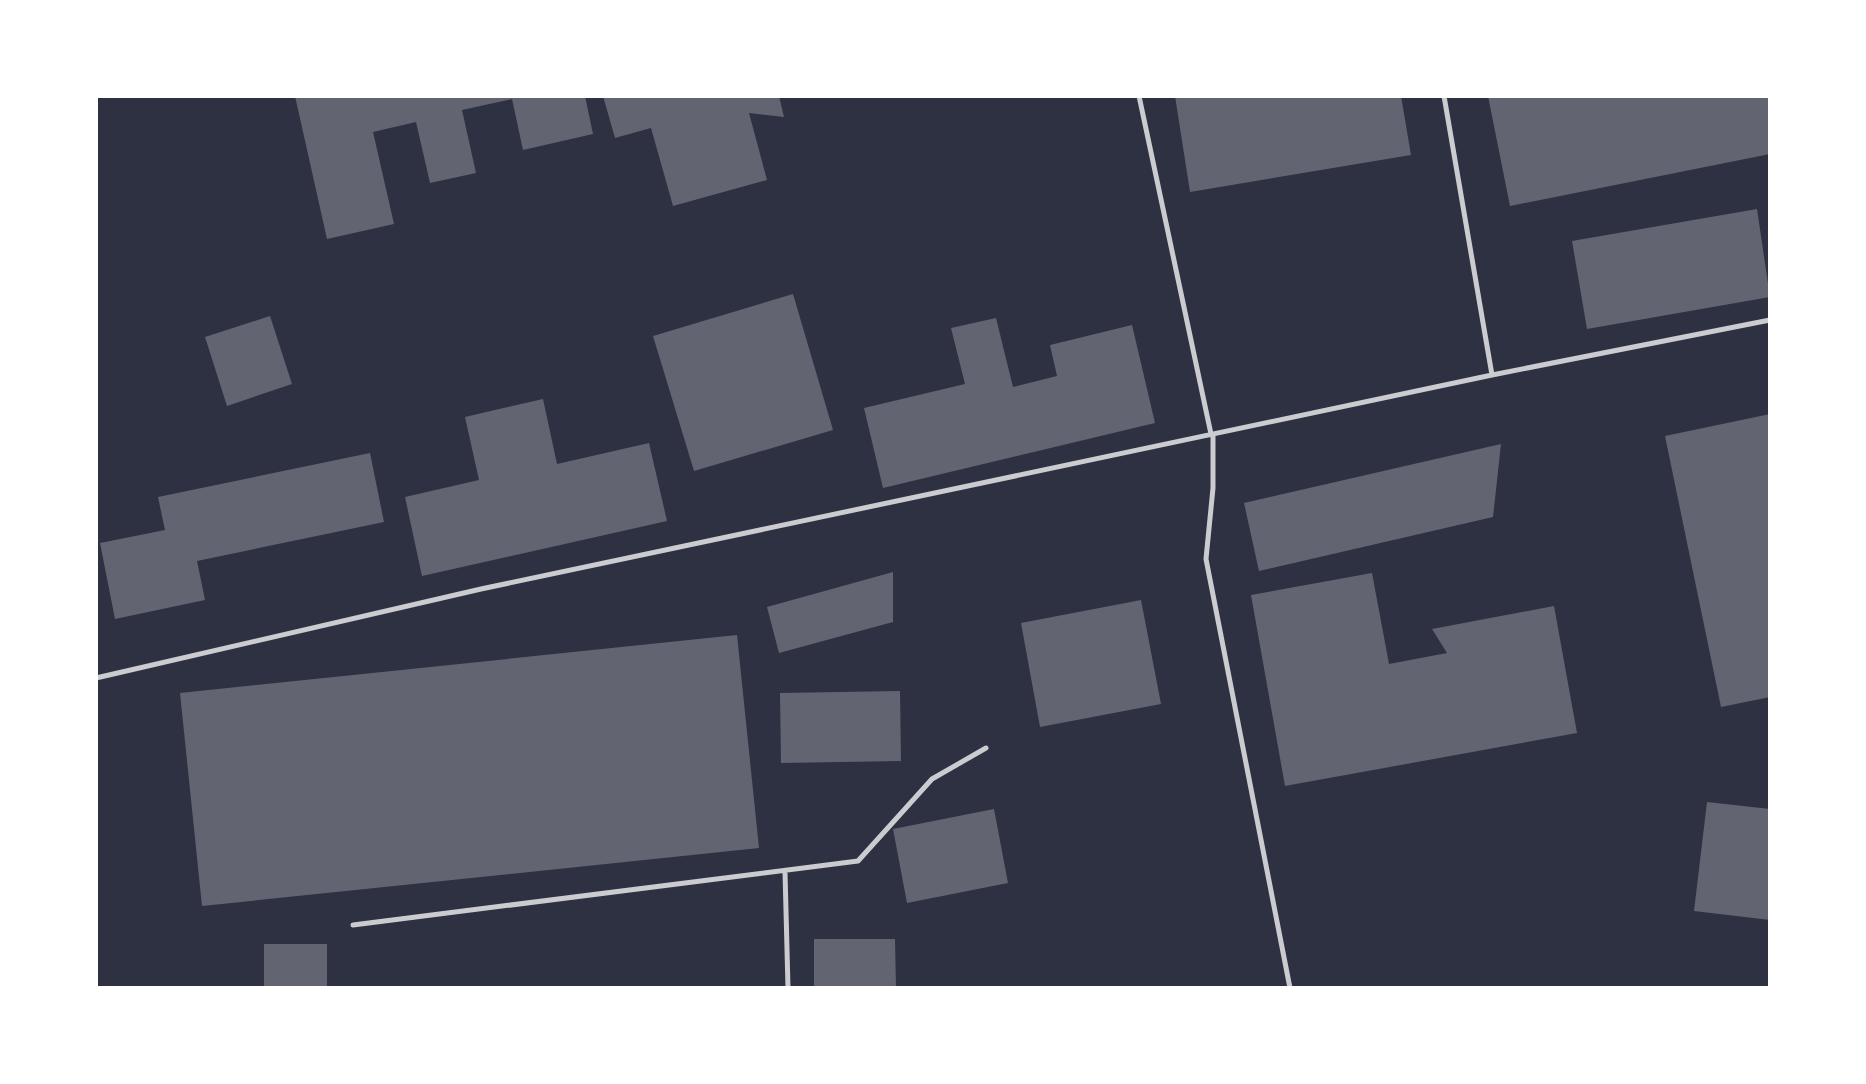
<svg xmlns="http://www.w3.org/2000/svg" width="1866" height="1084" viewBox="0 0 1866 1084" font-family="Raleway,sans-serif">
<rect width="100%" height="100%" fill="#2d3142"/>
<path fill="#626471" d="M 295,96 L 585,96 L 593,134 L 523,150 L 512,99 L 462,110 L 476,173 L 430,183 L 416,122 L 373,132 L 394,224 L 327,239 Z
M 603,96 L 779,96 L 784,117 L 749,113 L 767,180 L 673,206 L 651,128 L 615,138 Z
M 1175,96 L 1401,96 L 1411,155 L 1190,192 Z
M 1488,96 L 1770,96 L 1770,154 L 1510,206 Z
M 1757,209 L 1770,297 L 1587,329 L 1572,241 Z
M 793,294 L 833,430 L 694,471 L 653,336 Z
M 270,316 L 292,384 L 227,406 L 205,337 Z
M 996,318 L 1013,387 L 1057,376 L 1050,345 L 1132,325 L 1155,423 L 883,488 L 864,408 L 965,384 L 951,328 Z
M 543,399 L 557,464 L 649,443 L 667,521 L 422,576 L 405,497 L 479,480 L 465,417 Z
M 1770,414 L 1770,697 L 1721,707 L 1665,436 Z
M 1501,444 L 1493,517 L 1259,571 L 1244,503 Z
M 370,453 L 384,522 L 197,561 L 205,600 L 115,619 L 100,543 L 165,530 L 158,497 Z
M 893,572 L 893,622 L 779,653 L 767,607 Z
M 1372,573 L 1389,664 L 1447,653 L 1432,629 L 1554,606 L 1577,733 L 1285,786 L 1251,595 Z
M 1141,600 L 1161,704 L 1040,727 L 1021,623 Z
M 737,635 L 759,848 L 202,906 L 180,693 Z
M 900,691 L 901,761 L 781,763 L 780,693 Z
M 1707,802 L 1770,809 L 1770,920 L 1694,911 Z
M 994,809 L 1008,883 L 907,903 L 893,829 Z
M 814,939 L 895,939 L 896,988 L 814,988 Z
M 264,944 L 327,944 L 327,988 L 264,988 Z"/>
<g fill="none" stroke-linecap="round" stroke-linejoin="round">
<path stroke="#caccd0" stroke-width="5" d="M 1139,96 L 1211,434
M 1444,96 L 1492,375
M 1213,436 L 1213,488 L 1206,559 L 1290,988
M 96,678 L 481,589 L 1492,375 L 1770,320
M 785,872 L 788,988
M 353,925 L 858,861 L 932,779 L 986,748"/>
</g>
<rect width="1866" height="1084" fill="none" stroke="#ffffff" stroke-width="196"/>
</svg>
